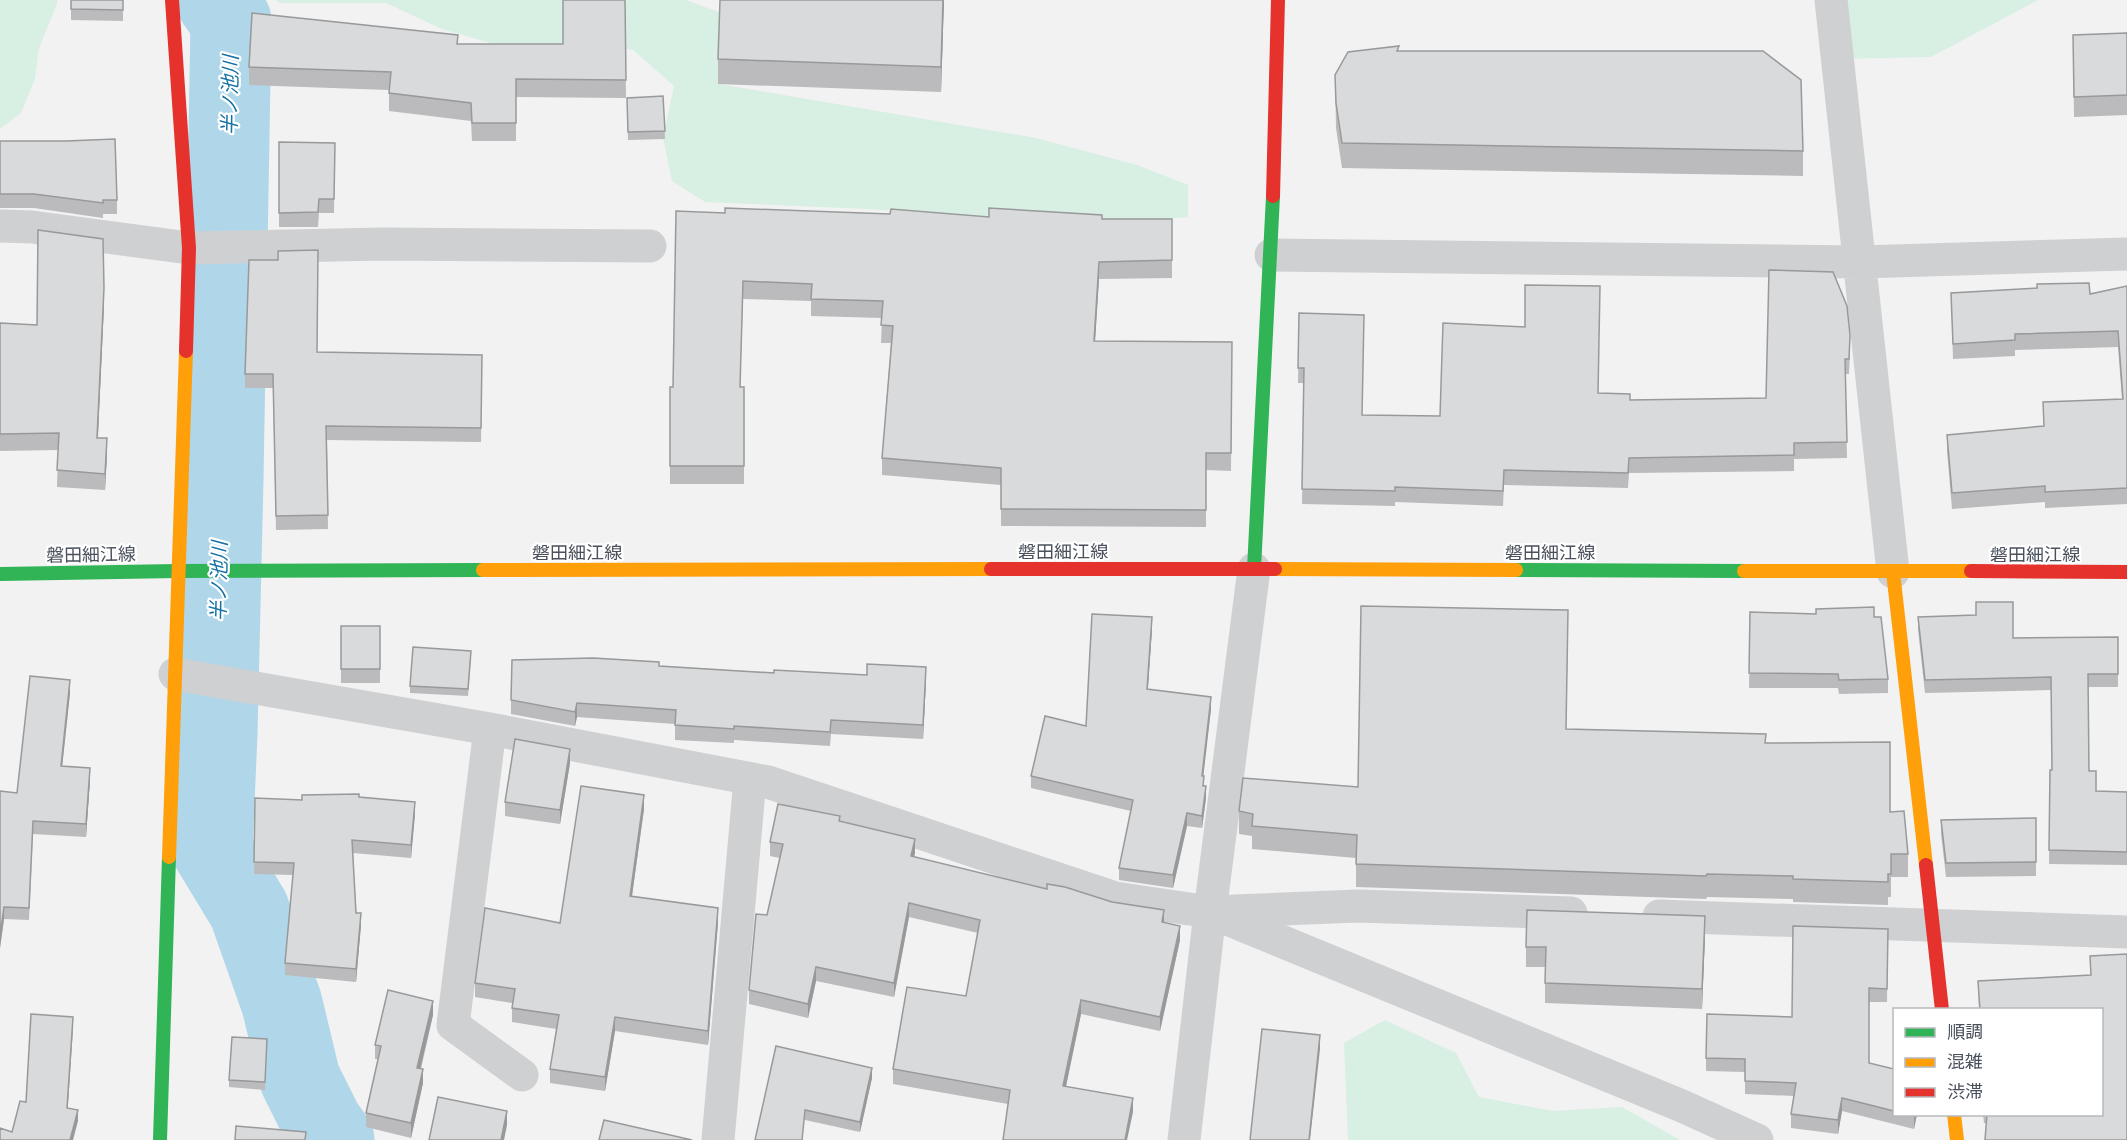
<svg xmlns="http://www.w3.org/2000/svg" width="2127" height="1140" viewBox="0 0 2127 1140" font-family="Barlow,'Noto Sans JP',sans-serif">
<rect width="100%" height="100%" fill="#f2f2f2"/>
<path fill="#d8efe4" d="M 0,0 L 57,0 L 57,4 L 39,48 L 35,79 L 21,113 L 0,129 Z
M 276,0 L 686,0 L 721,13 L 719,84 L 1036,138 L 1137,165 L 1188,185 L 1188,217 L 1103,225 L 868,209 L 705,202 L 672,181 L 663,138 L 674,86 L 633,50 L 591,43 L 525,53 L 442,29 L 386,3 L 280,3 Z
M 1831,0 L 2038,0 L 1931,57 L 1837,59 Z
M 1385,1020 L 1456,1053 L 1479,1097 L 1553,1111 L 1622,1107 L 1680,1140 L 1348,1140 L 1344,1043 Z"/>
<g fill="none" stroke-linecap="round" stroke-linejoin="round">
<path stroke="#b0d6ea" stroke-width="81" d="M 216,0 L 231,21 L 223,479 L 217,733 L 212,849 L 249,910 L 282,1004 L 300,1079 L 323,1125 L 334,1140"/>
<path stroke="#ced0d2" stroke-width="33" d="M 1831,0 L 1893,572
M 0,226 L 32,227 L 189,248 L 382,244 L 650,246
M 1271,255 L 1861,262 L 2127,254
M 175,674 L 490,729 L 768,782 L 1115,898 L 1210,912 L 1358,906 L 1571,913
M 490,729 L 453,1025 L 522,1075
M 1220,916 L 1682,1106 L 1757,1140
M 1659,916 L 2127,932
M 718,1140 L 750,779
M 1184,1140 L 1210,912 L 1254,569"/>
<path stroke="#30b455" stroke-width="14" d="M 1254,569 L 1273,196
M 1516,570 L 1744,571
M 0,574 L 177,571 L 483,570
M 160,1140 L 169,857"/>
<path stroke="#ff9f0a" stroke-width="14" d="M 1275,569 L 1516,570
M 483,570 L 991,569
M 1744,571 L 1971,571
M 1893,572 L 1926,865
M 169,857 L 186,351
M 1954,1114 L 1957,1140"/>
<path stroke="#e5322d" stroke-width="14" d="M 172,0 L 189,248 L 186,351
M 1273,196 L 1278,0
M 991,569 L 1275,569
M 1971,571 L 2127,572
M 1926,865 L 1942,1010"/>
</g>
<path fill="#bbbbbd" d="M 71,0 L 123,0 L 123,21 L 71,20 Z
M 625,0 L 626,98 L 516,97 L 516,141 L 472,141 L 471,121 L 389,111 L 389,90 L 249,85 L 249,67 L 458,44 L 563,44 Z
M 944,0 L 941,92 L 718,84 L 718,59 Z
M 2127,33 L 2127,115 L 2074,117 L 2073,35 Z
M 1399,51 L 1803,151 L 1803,176 L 1342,168 L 1336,128 L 1335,75 Z
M 663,96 L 665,139 L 628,140 L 627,98 Z
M 0,141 L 117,200 L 117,214 L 103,214 L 103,218 L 34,208 L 0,208 Z
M 279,142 L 335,143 L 334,213 L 319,213 L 318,227 L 279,227 Z
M 725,213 L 1102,219 L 1172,219 L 1172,278 L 1099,279 L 1095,341 L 1232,342 L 1231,471 L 1206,470 L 1206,527 L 1001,526 L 1001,485 L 882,475 L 882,458 L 891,343 L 881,343 L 882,318 L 811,316 L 811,301 L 743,299 L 740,387 L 744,387 L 744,484 L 670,484 L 670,387 L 673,387 Z
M 2127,286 L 2127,504 L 2045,508 L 2045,502 L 1952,509 L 1947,451 L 1947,435 L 2044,427 L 2122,399 L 2118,347 L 2015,350 L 2015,356 L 1953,359 L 1951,293 L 2090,294 Z
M 104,305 L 98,438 L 107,455 L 105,490 L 57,487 L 58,450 L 0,451 L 0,323 L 37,325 Z
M 1299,313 L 1362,415 L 1440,416 L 1598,393 L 1630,400 L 1766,398 L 1850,351 L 1849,374 L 1845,374 L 1847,458 L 1794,459 L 1794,471 L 1629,473 L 1628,488 L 1504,485 L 1503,506 L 1395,502 L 1395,506 L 1302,504 L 1304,383 L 1298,383 Z
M 317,352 L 482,355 L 481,442 L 327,440 L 328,529 L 276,530 L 273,388 L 245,388 L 245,374 Z
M 1750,612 L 1888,679 L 1888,693 L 1839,694 L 1838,688 L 1749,688 Z
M 1918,617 L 2013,638 L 2118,637 L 2118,687 L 2088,687 L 2089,771 L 2096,791 L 2127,792 L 2127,865 L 2049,864 L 2050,770 L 2052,770 L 2051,690 L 1925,693 L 1918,630 Z
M 341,626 L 380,626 L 380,683 L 341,683 Z
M 1152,629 L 1148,689 L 1211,709 L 1203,776 L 1206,798 L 1202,828 L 1187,826 L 1173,888 L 1119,880 L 1119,868 L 1131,811 L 1031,788 L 1031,776 L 1086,726 Z
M 1568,633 L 1566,729 L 1766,743 L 1890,812 L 1908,854 L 1908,877 L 1891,877 L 1891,897 L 1888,897 L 1888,905 L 1793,902 L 1793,899 L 1707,897 L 1706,899 L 1356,887 L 1356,858 L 1252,849 L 1252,836 L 1239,834 L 1239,811 L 1358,787 Z
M 471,658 L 468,696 L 410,693 L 410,686 Z
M 659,666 L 926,681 L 923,739 L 831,734 L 830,746 L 734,740 L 734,743 L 675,740 L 675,724 L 577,717 L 575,726 L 511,714 L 511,700 Z
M 70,693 L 62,766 L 90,780 L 86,837 L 33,834 L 29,920 L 4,919 L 0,948 L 0,791 L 17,793 Z
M 570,763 L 560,824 L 505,816 L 505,802 Z
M 359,797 L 415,814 L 411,858 L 353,853 L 356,913 L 361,925 L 356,982 L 285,975 L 285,963 L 293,875 L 254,874 L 255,798 L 302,800 Z
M 644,809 L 632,896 L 718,923 L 708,1045 L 615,1031 L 605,1091 L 550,1083 L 550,1069 L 556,1029 L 512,1022 L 512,1003 L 475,997 L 475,983 L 560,923 Z
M 2036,818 L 2036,876 L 1946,877 L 1941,834 L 1941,820 Z
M 840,821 L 915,853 L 914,857 L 1164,923 L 1180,940 L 1160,1031 L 1081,1014 L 1066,1087 L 1133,1112 L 1008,1104 L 893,1084 L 893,1069 L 966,996 L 978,933 L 909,917 L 894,997 L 816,981 L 808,1018 L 749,1004 L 749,990 L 780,858 L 770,856 L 770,842 Z
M 1888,929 L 1887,1002 L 1869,1002 L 1869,1063 L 1894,1069 L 1894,1114 L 1917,1114 L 1914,1129 L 1842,1111 L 1838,1134 L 1791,1128 L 1791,1114 L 1794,1096 L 1745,1094 L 1745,1072 L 1706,1071 L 1706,1058 L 1792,1017 Z
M 1705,936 L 1702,1009 L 1545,1003 L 1545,967 L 1526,967 L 1526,947 Z
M 2127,954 L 2127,1140 L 1985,1140 L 1987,1123 L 1984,1123 L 1983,1114 L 2102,1114 L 2102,1010 L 1979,1010 L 1978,981 L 2091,975 L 2090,956 Z
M 433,1015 L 421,1069 L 423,1083 L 411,1138 L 366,1127 L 366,1113 L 378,1059 L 375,1059 L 375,1045 Z
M 267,1039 L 265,1090 L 229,1087 L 229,1080 Z
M 776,1046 L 872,1078 L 860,1132 L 805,1120 Z"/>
<path fill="#98999a" d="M 943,0 L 944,0 L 941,92 L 941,67 Z
M 1099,262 L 1099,279 L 1094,358 L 1094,341 Z
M 104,288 L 104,305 L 97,454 L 97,438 Z
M 107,438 L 107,455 L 105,490 L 105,474 Z
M 1152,617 L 1152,629 L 1147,701 L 1147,689 Z
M 926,667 L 926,681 L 923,739 L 923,725 Z
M 70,680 L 70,693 L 61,778 L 61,766 Z
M 1211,697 L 1211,709 L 1202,788 L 1202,776 Z
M 577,703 L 577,717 L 575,726 L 575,712 Z
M 570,749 L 570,763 L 560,824 L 560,810 Z
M 90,768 L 90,780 L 86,837 L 86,824 Z
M 1206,786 L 1206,798 L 1202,828 L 1202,816 Z
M 644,795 L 644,809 L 630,910 L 630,896 Z
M 415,802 L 415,814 L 411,858 L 411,845 Z
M 1187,813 L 1187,826 L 1173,888 L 1173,875 Z
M 915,839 L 915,853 L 911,870 L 911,856 Z
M 909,903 L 909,917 L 894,997 L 894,983 Z
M 4,907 L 4,919 L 0,948 L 0,936 Z
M 718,908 L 718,923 L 708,1045 L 708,1031 Z
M 1164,910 L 1164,924 L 1162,922 Z
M 361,913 L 361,925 L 356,982 L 356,969 Z
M 1705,916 L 1705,936 L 1702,1009 L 1702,989 Z
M 1180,926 L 1180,940 L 1160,1031 L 1160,1017 Z
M 816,967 L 816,981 L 808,1018 L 808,1004 Z
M 1081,1000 L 1081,1014 L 1063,1100 L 1063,1086 Z
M 433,1001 L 433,1015 L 417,1082 L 417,1068 Z
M 73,1017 L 73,1029 L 67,1120 L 67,1108 Z
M 615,1017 L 615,1031 L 605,1091 L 605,1077 Z
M 1320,1035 L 1320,1049 L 1310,1140 L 1309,1140 Z
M 872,1068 L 872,1078 L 860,1132 L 860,1122 Z
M 423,1069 L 423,1083 L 411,1138 L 411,1123 Z
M 1133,1098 L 1133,1112 L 1127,1140 L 1125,1140 Z
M 1842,1098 L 1842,1111 L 1838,1134 L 1838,1120 Z
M 78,1110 L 78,1121 L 73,1140 L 70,1140 Z
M 507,1111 L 507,1125 L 504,1140 L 501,1140 Z
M 1914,1114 L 1917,1114 L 1914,1129 Z"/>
<path fill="#d9dadc" stroke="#98999a" stroke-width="1.5" d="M 71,0 L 123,0 L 123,10 L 71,9 Z
M 563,0 L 625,0 L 626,80 L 516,79 L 516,123 L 472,123 L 471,103 L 389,93 L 391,72 L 249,67 L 252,13 L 458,35 L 457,44 L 563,44 Z
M 720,0 L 943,0 L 941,67 L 718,59 Z
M 2127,33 L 2127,95 L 2074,97 L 2073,35 Z
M 1399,46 L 1397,51 L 1763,51 L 1801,80 L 1803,151 L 1342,143 L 1336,103 L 1335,75 L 1348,52 Z
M 663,96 L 665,131 L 628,132 L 627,98 Z
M 115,139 L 117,200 L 103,200 L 103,203 L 34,194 L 0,194 L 0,141 L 66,141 Z
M 279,142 L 335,143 L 334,199 L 319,199 L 318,212 L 279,213 Z
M 725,208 L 890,214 L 891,209 L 989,217 L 989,208 L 1102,215 L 1102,219 L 1172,219 L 1172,260 L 1099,262 L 1094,341 L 1232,342 L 1231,453 L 1206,453 L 1206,510 L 1001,509 L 1001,468 L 882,458 L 893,326 L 881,325 L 883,301 L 811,299 L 812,284 L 743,281 L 740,387 L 744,387 L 744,466 L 670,466 L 670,387 L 673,387 L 676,211 L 725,213 Z
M 38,230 L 103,239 L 104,288 L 97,438 L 107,438 L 105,474 L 57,470 L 59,433 L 0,434 L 0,323 L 37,325 Z
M 318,250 L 317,352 L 482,355 L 481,428 L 326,426 L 328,515 L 276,516 L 273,374 L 245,374 L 249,260 L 278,260 L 278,251 Z
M 1769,270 L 1833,272 L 1847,306 L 1850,335 L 1849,359 L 1845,359 L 1847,442 L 1794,443 L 1794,455 L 1629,458 L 1628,473 L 1504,470 L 1503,491 L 1395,487 L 1395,491 L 1302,489 L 1304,368 L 1298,368 L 1299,313 L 1364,315 L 1362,415 L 1440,416 L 1443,323 L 1525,327 L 1525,285 L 1600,286 L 1598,393 L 1630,394 L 1630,400 L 1766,398 Z
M 2089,283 L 2090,294 L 2127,286 L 2127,488 L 2045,492 L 2045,486 L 1952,493 L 1947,435 L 2044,426 L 2043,402 L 2123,399 L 2118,331 L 2015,334 L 2015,340 L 1953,344 L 1951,293 L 2037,288 L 2037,284 Z
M 1976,602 L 2013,602 L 2013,638 L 2118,637 L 2118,674 L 2088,674 L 2089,771 L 2096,771 L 2096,791 L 2127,792 L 2127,852 L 2049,850 L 2050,770 L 2052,770 L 2051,677 L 1925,680 L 1918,617 L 1976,615 Z
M 1361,606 L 1568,610 L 1566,729 L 1766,734 L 1765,743 L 1890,742 L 1890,812 L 1904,811 L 1908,854 L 1891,854 L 1891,874 L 1888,874 L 1888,882 L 1793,879 L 1793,876 L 1707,874 L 1706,876 L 1356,864 L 1357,835 L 1252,826 L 1253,814 L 1239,811 L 1243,778 L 1358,787 Z
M 1874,607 L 1874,617 L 1881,617 L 1888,679 L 1839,680 L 1838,674 L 1749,673 L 1750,612 L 1816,614 L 1816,609 Z
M 1092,614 L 1152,617 L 1147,689 L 1211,697 L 1202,776 L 1204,776 L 1203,786 L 1206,786 L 1202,816 L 1187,813 L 1173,875 L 1119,868 L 1133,800 L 1031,776 L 1045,716 L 1086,726 Z
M 341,626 L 380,626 L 380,669 L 341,669 Z
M 413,647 L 471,651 L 468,689 L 410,686 Z
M 593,658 L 659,662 L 659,666 L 774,673 L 774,670 L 867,675 L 867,664 L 926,667 L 923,725 L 831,720 L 830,732 L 734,726 L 734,729 L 675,725 L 676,710 L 577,703 L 575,712 L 511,700 L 512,660 Z
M 30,676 L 70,680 L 61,766 L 90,768 L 86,824 L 33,821 L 29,908 L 4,907 L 0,936 L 0,791 L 17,793 Z
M 515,739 L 570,749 L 560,810 L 505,802 Z
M 581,786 L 644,795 L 630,896 L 718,908 L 708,1031 L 615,1017 L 605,1077 L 550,1069 L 559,1015 L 512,1008 L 515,989 L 475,983 L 485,908 L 560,923 Z
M 359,794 L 359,797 L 415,802 L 411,845 L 352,840 L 356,913 L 361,913 L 356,969 L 285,963 L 294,863 L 254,862 L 255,798 L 302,800 L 302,795 Z
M 778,804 L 840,816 L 839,821 L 915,839 L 911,856 L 1047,889 L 1047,884 L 1065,887 L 1112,902 L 1164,910 L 1162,922 L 1180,926 L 1160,1017 L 1081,1000 L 1063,1086 L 1133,1098 L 1125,1140 L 1003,1140 L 1010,1090 L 893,1069 L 907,987 L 966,996 L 980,920 L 909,903 L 894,983 L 816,967 L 808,1004 L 749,990 L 756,914 L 767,915 L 783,844 L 770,842 Z
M 2036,818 L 2036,862 L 1946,863 L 1941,820 Z
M 1527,910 L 1705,916 L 1702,989 L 1545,983 L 1546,947 L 1526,947 Z
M 1793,926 L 1888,929 L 1887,989 L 1869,988 L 1869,1063 L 1894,1069 L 1894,1111 L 1842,1098 L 1838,1120 L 1791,1114 L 1796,1083 L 1745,1081 L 1745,1059 L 1706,1058 L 1707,1014 L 1792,1017 Z
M 2127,954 L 2127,1140 L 1985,1140 L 1987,1114 L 2102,1114 L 2102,1010 L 1980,1010 L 1978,981 L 2091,975 L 2090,956 Z
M 388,990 L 433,1001 L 417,1068 L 423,1069 L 411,1123 L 366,1113 L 381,1046 L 375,1045 Z
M 31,1014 L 73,1017 L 67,1108 L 78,1110 L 70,1140 L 0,1140 L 0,1128 L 12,1132 L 20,1101 L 26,1102 Z
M 1262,1029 L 1320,1035 L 1309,1140 L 1250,1140 Z
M 232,1037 L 267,1039 L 265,1082 L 229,1080 Z
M 776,1046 L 872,1068 L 860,1122 L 805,1110 L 802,1140 L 755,1140 Z
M 438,1097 L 507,1111 L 501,1140 L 429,1140 Z
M 604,1120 L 692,1140 L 599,1140 Z
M 236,1126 L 306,1132 L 305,1140 L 235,1140 Z"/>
<g text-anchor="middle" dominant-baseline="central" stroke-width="4.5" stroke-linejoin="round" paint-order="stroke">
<g font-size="18" fill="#4a515d" stroke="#fff">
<text x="1063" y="551">磐田細江線</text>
<text x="577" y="552">磐田細江線</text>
<text x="1550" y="552">磐田細江線</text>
<text transform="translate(91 554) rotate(-1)">磐田細江線</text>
<text x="2035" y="554">磐田細江線</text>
</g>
<g font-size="20" font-style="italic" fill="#1672a4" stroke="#fff">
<text transform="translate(229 95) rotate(-89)">半ノ池川</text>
<text transform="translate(218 581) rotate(-89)">半ノ池川</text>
</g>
</g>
<rect x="1893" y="1008" width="210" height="108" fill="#ffffff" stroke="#b7b9be" stroke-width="1.5"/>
<rect x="1905" y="1028" width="30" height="9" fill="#30b455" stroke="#b7b9be" stroke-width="1.5"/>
<text x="1947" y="1038" font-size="18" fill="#4a515d">順調</text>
<rect x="1905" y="1058" width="30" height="9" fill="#ff9f0a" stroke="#b7b9be" stroke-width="1.5"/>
<text x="1947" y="1068" font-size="18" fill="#4a515d">混雑</text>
<rect x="1905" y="1088" width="30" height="9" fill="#e5322d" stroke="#b7b9be" stroke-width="1.5"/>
<text x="1947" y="1098" font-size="18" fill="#4a515d">渋滞</text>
</svg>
